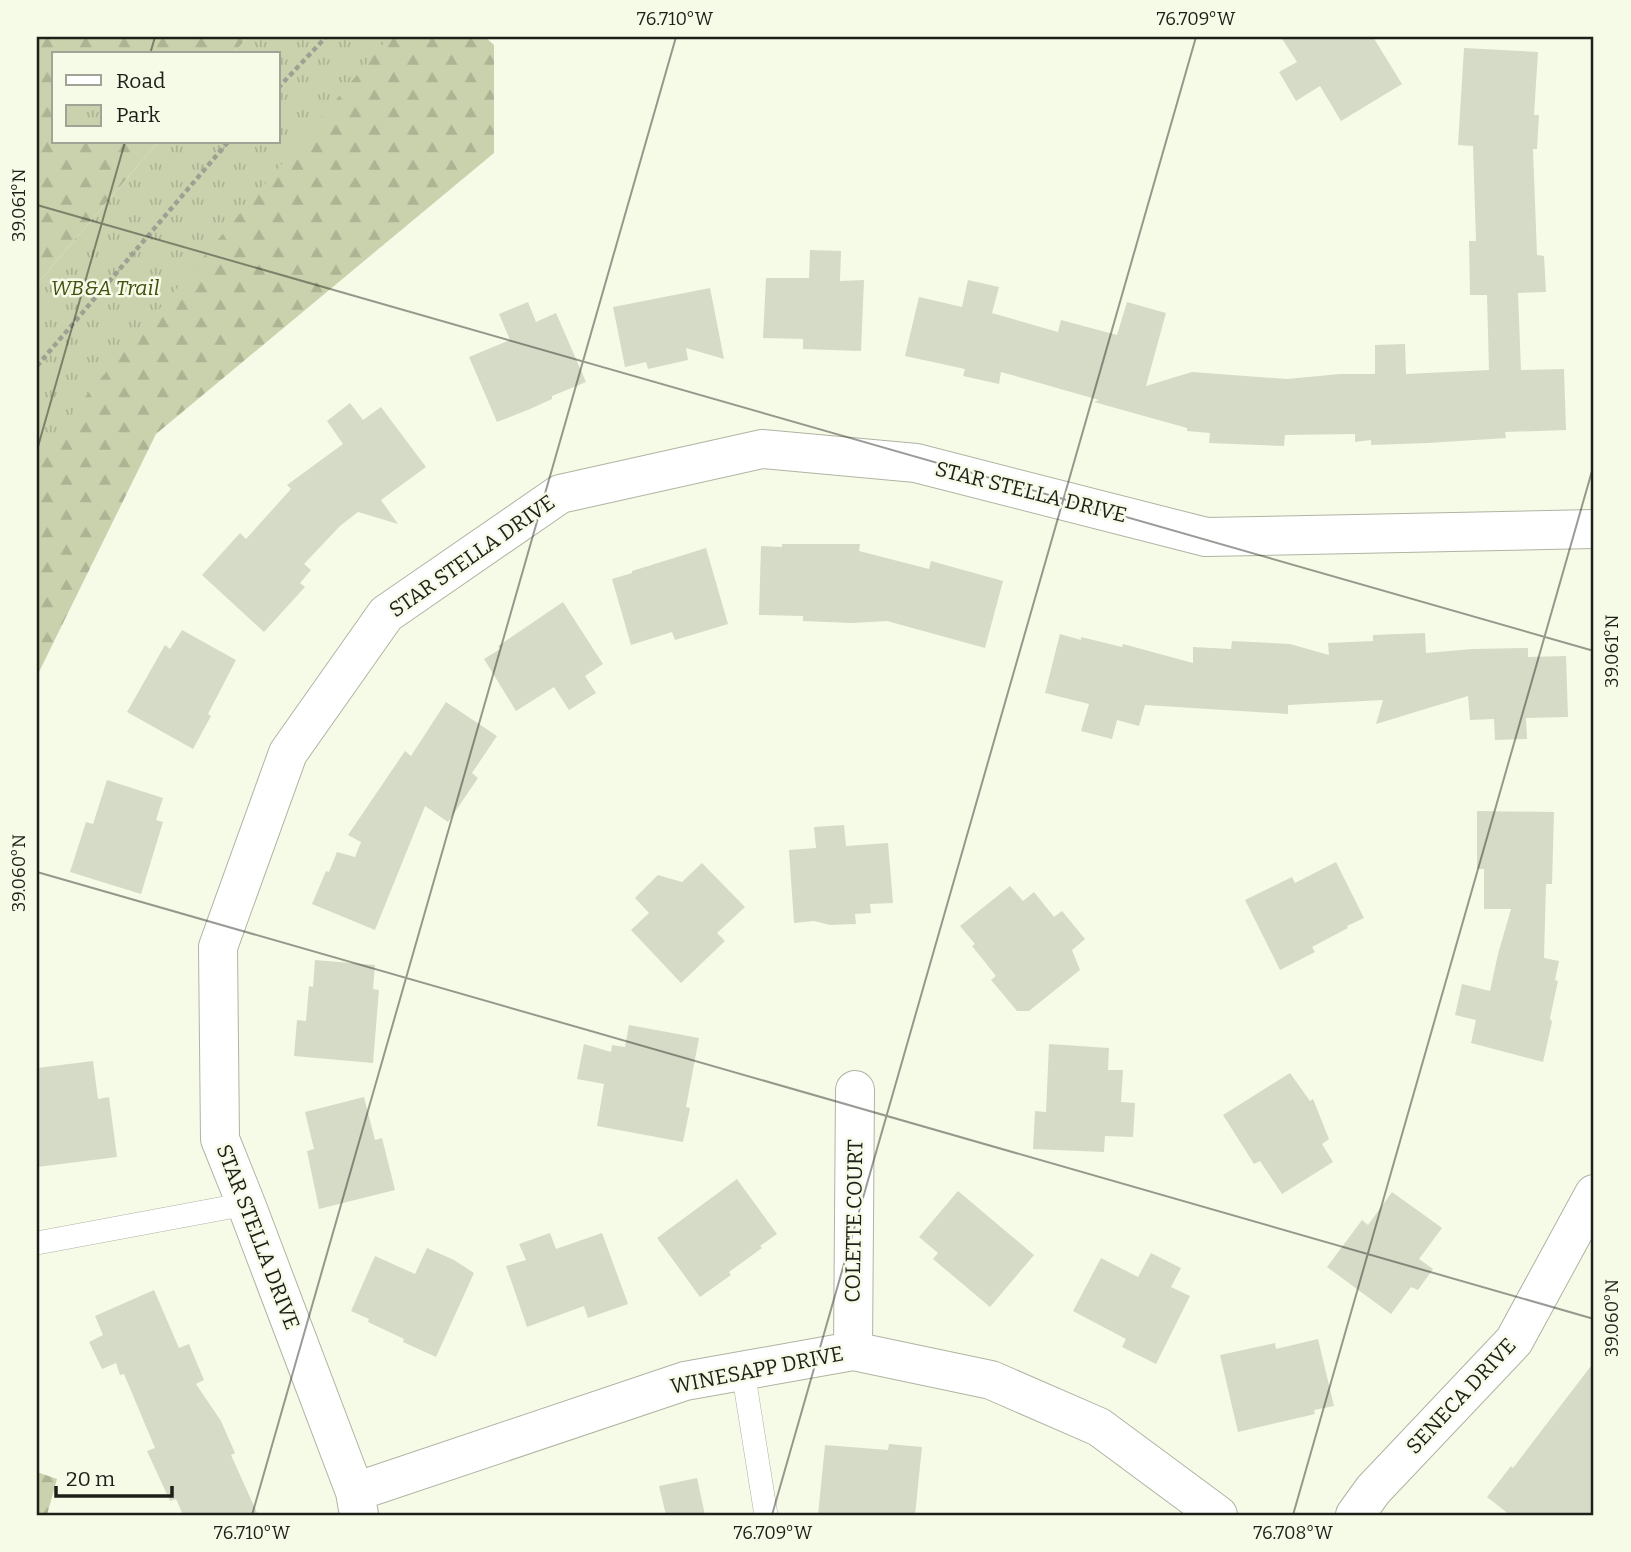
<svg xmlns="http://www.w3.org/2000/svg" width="1631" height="1552" viewBox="0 0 1631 1552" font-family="Bitter,serif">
<defs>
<pattern id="forest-firs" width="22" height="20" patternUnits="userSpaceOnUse" patternTransform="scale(1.75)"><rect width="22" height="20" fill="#cad2ad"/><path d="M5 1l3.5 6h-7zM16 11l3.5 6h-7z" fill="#adb494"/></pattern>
<pattern id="park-tufts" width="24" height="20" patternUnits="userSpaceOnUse" patternTransform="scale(1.75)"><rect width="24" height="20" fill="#cad2ad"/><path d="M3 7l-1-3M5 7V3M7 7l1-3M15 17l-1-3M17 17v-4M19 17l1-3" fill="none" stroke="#adb494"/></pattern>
</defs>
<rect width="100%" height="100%" fill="#f6fbe8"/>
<path fill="url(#forest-firs)" d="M 37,37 L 248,37 L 233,54 L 54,54 L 54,142 L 158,142 L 37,284 Z
M 387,37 L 485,37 L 494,45 L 494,153 L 156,434 L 37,676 L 37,439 Z
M 37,1472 L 57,1479 L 47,1515 L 37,1515 Z"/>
<path fill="url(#park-tufts)" d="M 248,37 L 389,37 L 37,454 L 37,284 L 158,142 L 278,142 L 278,54 L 233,54 Z"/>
<path fill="#d6dbc8" d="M 1281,37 L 1373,37 L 1402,84 L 1341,121 L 1320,86 L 1296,101 L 1279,72 L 1297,62 Z
M 1464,48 L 1538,52 L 1534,115 L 1539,115 L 1537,149 L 1533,149 L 1537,255 L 1544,256 L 1546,292 L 1518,293 L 1521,370 L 1564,369 L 1566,430 L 1505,432 L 1506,438 L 1428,443 L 1371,445 L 1371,440 L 1355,442 L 1355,434 L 1285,435 L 1284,446 L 1209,443 L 1210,433 L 1187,431 L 1187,428 L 1094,402 L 1099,400 L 1001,372 L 999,384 L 963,376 L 965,369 L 905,356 L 919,297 L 962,307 L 968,280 L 999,287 L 992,313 L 1058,332 L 1061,320 L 1117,335 L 1127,302 L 1166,313 L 1146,386 L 1192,372 L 1287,379 L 1340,374 L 1375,374 L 1375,345 L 1405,344 L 1406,374 L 1489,370 L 1487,295 L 1470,295 L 1469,241 L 1476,241 L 1473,146 L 1458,145 Z
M 810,250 L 841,251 L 840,281 L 864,280 L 861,351 L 803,349 L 803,339 L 763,338 L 766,278 L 809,278 Z
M 710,288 L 724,359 L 686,348 L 688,360 L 648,369 L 646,362 L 625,367 L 613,307 Z
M 528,302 L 536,322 L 556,313 L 586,382 L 552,396 L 552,399 L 530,409 L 497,422 L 469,357 L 510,340 L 499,314 Z
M 350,403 L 363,420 L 381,407 L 426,467 L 381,500 L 398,524 L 358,512 L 340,526 L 304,564 L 311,570 L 300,583 L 305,587 L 264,632 L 202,575 L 240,533 L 246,539 L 291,489 L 287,485 L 343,444 L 327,421 Z
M 782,544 L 860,544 L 859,551 L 929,569 L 931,561 L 1003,581 L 985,648 L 887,621 L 852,623 L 803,621 L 803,616 L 759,615 L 761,546 L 782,547 Z
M 706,548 L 728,624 L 675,640 L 672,632 L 631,645 L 612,579 L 632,573 L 632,571 Z
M 563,602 L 603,664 L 585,676 L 596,693 L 569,710 L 554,687 L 516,711 L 484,659 L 500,649 L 498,646 Z
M 182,630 L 236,660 L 208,714 L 211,716 L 193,749 L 127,712 L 165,645 L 170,649 Z
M 1425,633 L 1426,653 L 1472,649 L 1528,648 L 1528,657 L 1566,656 L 1568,717 L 1526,718 L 1527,739 L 1495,740 L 1494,719 L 1470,720 L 1468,696 L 1376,724 L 1383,700 L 1288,705 L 1288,714 L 1145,705 L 1139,726 L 1117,720 L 1112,739 L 1081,731 L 1089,704 L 1045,693 L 1060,634 L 1081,640 L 1081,637 L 1122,647 L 1123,644 L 1193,663 L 1193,647 L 1231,649 L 1232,641 L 1290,644 L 1329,655 L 1328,643 L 1373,641 L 1373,635 Z
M 446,702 L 497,736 L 472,773 L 478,778 L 448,822 L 425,806 L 375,930 L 312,904 L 326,871 L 329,872 L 337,852 L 355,857 L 361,842 L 348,835 L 405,751 L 411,756 Z
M 107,780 L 163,798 L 156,820 L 163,822 L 141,894 L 70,872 L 86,822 L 93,824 Z
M 1477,811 L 1554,812 L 1552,884 L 1546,884 L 1544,958 L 1559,961 L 1555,980 L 1558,981 L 1550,1018 L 1552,1022 L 1543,1062 L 1471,1043 L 1476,1020 L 1455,1015 L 1462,984 L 1490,991 L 1498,954 L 1511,909 L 1484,909 L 1484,869 L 1477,869 Z
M 844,825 L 846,846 L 888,843 L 893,903 L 870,904 L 871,913 L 855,914 L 856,924 L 830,925 L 814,921 L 794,923 L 789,850 L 816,848 L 814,827 Z
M 1336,862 L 1364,918 L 1347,926 L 1348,928 L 1312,947 L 1315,952 L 1280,970 L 1245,900 L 1292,877 L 1295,883 Z
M 702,863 L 745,907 L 717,933 L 725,941 L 681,983 L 631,930 L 649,913 L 635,898 L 658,875 L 682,882 Z
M 1010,886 L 1023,901 L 1034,892 L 1054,917 L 1062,911 L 1085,939 L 1072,950 L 1080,970 L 1029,1011 L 1017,1011 L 991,980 L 996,976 L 972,946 L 975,944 L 960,926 Z
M 315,960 L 375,965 L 373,989 L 379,990 L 373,1063 L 294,1056 L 297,1020 L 306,1021 L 309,986 L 313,987 Z
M 629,1025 L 699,1038 L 686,1107 L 690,1108 L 683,1142 L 597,1126 L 604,1084 L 577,1079 L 584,1044 L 611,1052 L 612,1045 L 625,1047 Z
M 1049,1044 L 1109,1048 L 1108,1070 L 1123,1070 L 1121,1102 L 1135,1103 L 1133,1137 L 1105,1136 L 1104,1152 L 1033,1149 L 1035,1111 L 1046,1112 Z
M 93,1061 L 98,1099 L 109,1097 L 117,1157 L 37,1167 L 37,1068 Z
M 1290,1073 L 1310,1101 L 1313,1099 L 1329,1139 L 1322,1144 L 1333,1162 L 1282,1194 L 1260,1161 L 1254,1164 L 1223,1115 Z
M 364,1097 L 375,1140 L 382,1138 L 395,1190 L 319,1209 L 307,1151 L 314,1149 L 305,1112 Z
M 737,1179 L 777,1234 L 760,1246 L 762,1248 L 729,1272 L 731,1275 L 700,1297 L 657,1238 Z
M 958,1191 L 1034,1255 L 990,1307 L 933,1259 L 938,1253 L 919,1237 Z
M 1392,1192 L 1442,1228 L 1419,1259 L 1433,1269 L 1418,1290 L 1411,1287 L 1391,1314 L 1327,1267 L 1362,1220 L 1368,1225 Z
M 550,1233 L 556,1249 L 602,1233 L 628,1304 L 588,1318 L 584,1306 L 527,1327 L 506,1266 L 526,1260 L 519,1244 Z
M 427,1248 L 454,1260 L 474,1273 L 436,1357 L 403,1342 L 404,1339 L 368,1322 L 369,1319 L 351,1311 L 375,1256 L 415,1274 Z
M 1151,1253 L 1181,1268 L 1171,1287 L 1190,1296 L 1156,1364 L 1122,1347 L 1126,1339 L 1073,1311 L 1101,1258 L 1138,1277 Z
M 154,1290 L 179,1348 L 189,1344 L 204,1380 L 196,1384 L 221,1421 L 235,1453 L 231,1455 L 258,1515 L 183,1515 L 176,1499 L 170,1501 L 147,1451 L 155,1448 L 124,1374 L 120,1375 L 116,1363 L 102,1369 L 89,1342 L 103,1335 L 95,1316 Z
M 1318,1339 L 1334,1406 L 1314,1410 L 1315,1414 L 1238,1432 L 1220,1355 L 1275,1343 L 1276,1349 Z
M 1594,1362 L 1594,1515 L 1510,1515 L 1487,1497 L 1511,1466 L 1513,1468 Z
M 889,1444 L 922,1447 L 915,1515 L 818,1515 L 825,1445 L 888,1450 Z
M 697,1478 L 705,1515 L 666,1515 L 659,1486 Z"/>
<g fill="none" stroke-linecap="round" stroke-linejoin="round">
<defs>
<path id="service" d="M 37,1243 L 246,1204
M 743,1371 L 766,1515"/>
<path id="minor" d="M 853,1351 L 855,1090
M 355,1492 L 685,1381 L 853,1351 L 991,1380 L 1099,1427 L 1218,1515
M 359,1515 L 355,1492 L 246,1204 L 220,1139 L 218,947 L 288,753 L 386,614 L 560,494 L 762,449 L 916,463 L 1206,537 L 1594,529
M 1355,1515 L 1373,1490 L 1514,1341 L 1594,1194"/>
</defs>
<use href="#service" stroke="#afb4a2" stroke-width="24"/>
<use href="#minor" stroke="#afb4a2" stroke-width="40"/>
<path stroke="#9da193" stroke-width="4.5" stroke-dasharray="5 3.5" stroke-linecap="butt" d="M 278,88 L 326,37
M 37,366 L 228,142"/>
<use href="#service" stroke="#fff" stroke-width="23"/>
<use href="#minor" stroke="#fff" stroke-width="38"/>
</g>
<path fill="none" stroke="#1e1f18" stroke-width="2" stroke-opacity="0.45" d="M 150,54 L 155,37M 37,205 L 1594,651M 37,450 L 125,142M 37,872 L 1594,1319M 252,1515 L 676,37M 772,1515 L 1196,37M 1293,1515 L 1594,464"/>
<g text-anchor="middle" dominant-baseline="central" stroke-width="5" stroke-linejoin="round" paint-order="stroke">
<g font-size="21" font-style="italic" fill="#454f12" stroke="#f6fbe8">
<text x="105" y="288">WB&amp;A Trail</text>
</g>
<g font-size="21" fill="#1e1f18" stroke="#f6fbe8">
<text transform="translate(1031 492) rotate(14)">STAR STELLA DRIVE</text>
<text transform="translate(472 556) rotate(-35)">STAR STELLA DRIVE</text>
<text transform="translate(854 1221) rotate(-89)">COLETTE COURT</text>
<text transform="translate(258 1237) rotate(69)">STAR STELLA DRIVE</text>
<text transform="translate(757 1370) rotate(-11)">WINESAPP DRIVE</text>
<text transform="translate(1461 1396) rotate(-47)">SENECA DRIVE</text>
</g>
</g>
<rect width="1631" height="1552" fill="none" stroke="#f6fbe8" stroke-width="77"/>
<rect x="52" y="52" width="228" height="91" fill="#f6fbe8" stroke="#a0a395" stroke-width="2"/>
<rect x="66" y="75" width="35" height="10" fill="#ffffff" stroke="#a0a395" stroke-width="2"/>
<text x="116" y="88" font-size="21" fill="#1e1f18">Road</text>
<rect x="66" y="105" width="35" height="21" fill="url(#park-tufts)" stroke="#a0a395" stroke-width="2"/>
<text x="116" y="122" font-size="21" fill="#1e1f18">Park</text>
<path d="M56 1486v10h116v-10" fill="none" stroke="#1e1f18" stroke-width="3.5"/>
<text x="66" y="1486" font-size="21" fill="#1e1f18" stroke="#f6fbe8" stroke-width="5" paint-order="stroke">20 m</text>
<rect x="38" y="38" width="1554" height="1476" fill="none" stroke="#1e1f18" stroke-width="2.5"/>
<g font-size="18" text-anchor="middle" fill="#1e1f18">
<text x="675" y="25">76.710°W</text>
<text x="1196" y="25">76.709°W</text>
<text transform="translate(19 205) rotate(-90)" y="6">39.061°N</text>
<text transform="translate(1612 651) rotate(-90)" y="6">39.061°N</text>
<text transform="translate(19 873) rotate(-90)" y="6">39.060°N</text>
<text transform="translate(1612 1318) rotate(-90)" y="6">39.060°N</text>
<text x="252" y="1539">76.710°W</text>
<text x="773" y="1539">76.709°W</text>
<text x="1293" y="1539">76.708°W</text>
</g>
</svg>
